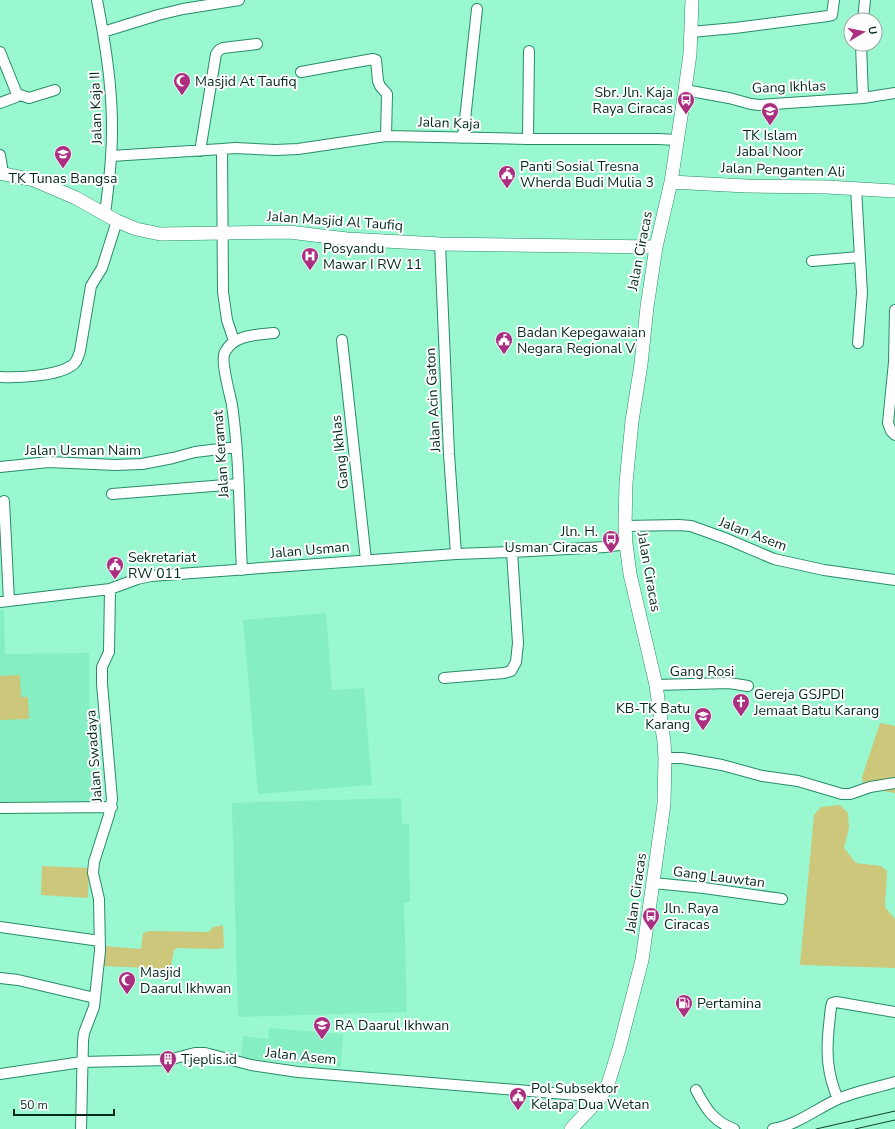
<svg xmlns="http://www.w3.org/2000/svg" width="895" height="1129" viewBox="0 0 895 1129" font-family="'Nunito Sans',sans-serif">
<rect width="100%" height="100%" fill="#99f8cf"/>
<path fill="#85eec2" d="M 0,610 L 4,610 L 5,654 L 89,653 L 91,802 L 0,804 Z
M 326,613 L 332,690 L 364,688 L 372,785 L 258,794 L 243,620 Z
M 401,798 L 402,824 L 409,824 L 410,902 L 404,903 L 407,1012 L 238,1017 L 232,803 Z
M 269,1028 L 343,1034 L 341,1067 L 241,1058 L 243,1036 L 268,1039 Z"/>
<path fill="#cdc77b" d="M 20,675 L 21,697 L 28,697 L 29,719 L 0,720 L 0,676 Z
M 880,723 L 895,726 L 895,793 L 866,788 L 863,783 L 862,777 Z
M 840,805 L 848,813 L 849,828 L 844,848 L 856,863 L 881,866 L 887,871 L 885,907 L 895,919 L 895,968 L 800,965 L 814,815 L 821,807 Z
M 42,866 L 89,868 L 88,898 L 41,895 Z
M 223,925 L 224,948 L 216,949 L 177,948 L 174,950 L 171,967 L 169,969 L 103,966 L 104,946 L 141,949 L 143,933 L 149,931 L 209,932 L 213,927 Z"/>
<g fill="none" stroke-linecap="round" stroke-linejoin="round">
<defs>
<path id="minor" d="M 97,0 C 107,52 115,104 111,157 C 110,176 107,196 105,215
M 863,20 L 865,0
M 103,32 L 158,15 L 183,9 L 239,0
M 691,32 L 735,28 L 828,16 L 832,15 L 834,0
M 861,44 L 863,98
M 0,52 L 17,94 L 16,97 L 0,103
M 301,72 L 373,59 L 376,60 L 378,81 L 380,86 L 387,94 L 386,136
M 685,90 L 729,98 L 751,104 L 759,105 L 863,98 L 895,93
M 17,94 L 29,98 L 55,90
M 463,138 L 477,9
M 528,139 L 529,51
M 200,151 L 216,54 L 219,50 L 223,48 L 257,44
M 0,155 L 3,173
M 111,156 L 222,149
M 856,188 L 862,293 L 858,343
M 440,244 L 449,454 L 456,554
M 812,261 L 859,257
M 895,310 L 894,362 L 888,423 L 891,431 L 895,435
M 342,340 L 366,560
M 234,341 L 227,320 L 223,292 L 222,149 L 235,148 L 275,150 L 298,149 L 386,136 L 528,139 L 658,139 L 677,140
M 0,377 C 18,378 56,376 71,366 C 77,363 78,357 80,351 L 91,286 L 102,268 L 117,221
M 0,467 L 49,462 L 115,465 L 142,464 L 173,458 L 195,452 L 236,447
M 112,494 L 238,484
M 4,501 L 9,601
M 625,526 L 679,525 L 691,526 L 727,539 L 774,559 L 824,570 L 895,580
M 242,570 C 239,515 240,460 232,405 C 230,394 220,360 225,352 C 234,334 258,335 274,333
M 0,602 L 110,589 L 137,579 L 151,576 L 456,554 L 512,552 L 605,547 L 626,544
M 444,678 L 504,673 L 511,671 L 516,662 L 518,643 L 512,552
M 656,685 L 729,683 L 748,686
M 665,758 L 682,758 L 722,765 L 762,776 L 798,781 L 842,794 L 850,794 L 870,787 L 895,783
M 0,808 L 112,807
M 653,883 L 704,888 L 782,899
M 0,927 L 100,941
M 0,978 L 18,980 L 95,998
M 0,1074 L 82,1062 L 168,1060 L 195,1053 L 205,1053 L 251,1065 L 298,1072 L 601,1097
M 696,1090 C 706,1109 713,1121 734,1129
M 838,1099 C 827,1074 826,1052 829,1025 C 830,1018 830,1010 832,1003 L 836,1002 L 895,1012
M 81,1129 L 83,1041 L 84,1033 L 94,1007 L 100,951 L 99,899 L 93,873 L 94,862 L 109,815 L 112,799 L 102,684 L 102,667 L 109,652 L 110,589
M 773,1129 C 797,1125 816,1109 838,1099 C 857,1091 876,1088 895,1082"/>
<path id="tertiary" d="M 0,173 L 34,180 L 76,198 L 117,221 L 136,229 L 160,234 L 289,232 L 347,239 L 440,244 L 656,247
M 671,182 L 746,186 L 827,187 L 895,191
M 571,1129 L 601,1097 L 608,1084 L 619,1049 L 642,960 L 664,804 L 665,758 L 664,742 L 656,685 L 630,574 L 626,544 L 625,526 L 626,483 L 632,421 L 641,364 L 647,307 L 656,247 L 671,182 L 685,90 L 690,54 L 692,0"/>
</defs>
<use href="#minor" stroke="#278c68" stroke-width="12"/>
<use href="#tertiary" stroke="#278c68" stroke-width="14"/>
<use href="#minor" stroke="#fff" stroke-width="10"/>
<use href="#tertiary" stroke="#fff" stroke-width="13"/>
<path stroke="#134332" stroke-width="1" d="M 816,1129 L 895,1111
M 855,1129 L 895,1120"/>
</g>
<defs>
<symbol id="mosque-pin" viewBox="-11 -11 22 30"><path d="M0 17L-7.5 6A9.5 9.5 0 1 1 7.5 6Z" fill="#ab2f81" stroke="#fff"/><path d="M3.5-4.9A6 6 0 1 0 3.5 4.9A5 5 0 1 1 3.5-4.9Z" fill="#fff"/></symbol>
<symbol id="bus-pin" viewBox="-11 -11 22 30"><path d="M0 17L-7.5 6A9.5 9.5 0 1 1 7.5 6Z" fill="#ab2f81" stroke="#fff"/><path d="M-5-6H5V4H4V6H2V4H-2V6H-4V4H-5ZM-3.5-4V0h7V-4ZM-3.5 1.2v1.5H-2V1.2ZM2 1.2v1.5H3.5V1.2Z" fill="#fff"/></symbol>
<symbol id="school-pin" viewBox="-11 -11 22 30"><path d="M0 17L-7.5 6A9.5 9.5 0 1 1 7.5 6Z" fill="#ab2f81" stroke="#fff"/><path d="M0-5L7-2L0 1L-7-2ZM-4 1L0 2.5L4 1V4Q0 6-4 4Z" fill="#fff"/></symbol>
<symbol id="civic-pin" viewBox="-11 -11 22 30"><path d="M0 17L-7.5 6A9.5 9.5 0 1 1 7.5 6Z" fill="#ab2f81" stroke="#fff"/><path d="M-.6-6.5H3V-4.5H.6V-3L4-1V1h2V6H-6V1h2V-1L-.6-3ZM-1.2 2.5V6h2.4V2.5Z" fill="#fff"/></symbol>
<symbol id="hospital-pin" viewBox="-11 -11 22 30"><path d="M0 17L-7.5 6A9.5 9.5 0 1 1 7.5 6Z" fill="#ab2f81" stroke="#fff"/><path d="M-5-5h3v3.5h4V-5h3V5h-3V1.5h-4V5h-3Z" fill="#fff"/></symbol>
<symbol id="church-pin" viewBox="-11 -11 22 30"><path d="M0 17L-7.5 6A9.5 9.5 0 1 1 7.5 6Z" fill="#ab2f81" stroke="#fff"/><path d="M-1.2-6h2.4v3.5h3.3v2.4h-3.3V6h-2.4V-.1h-3.3v-2.4h3.3Z" fill="#fff"/></symbol>
<symbol id="fuel-pin" viewBox="-11 -11 22 30"><path d="M0 17L-7.5 6A9.5 9.5 0 1 1 7.5 6Z" fill="#ab2f81" stroke="#fff"/><path d="M-5.5-6h7V0h2V4h1.3V-2.5L3-4.5l.8-.8L6-3V5H2.5V1h-1V6h-7ZM-4.2-4.7v3.2H.2V-4.7Z" fill="#fff"/></symbol>
<symbol id="building-pin" viewBox="-11 -11 22 30"><path d="M0 17L-7.5 6A9.5 9.5 0 1 1 7.5 6Z" fill="#ab2f81" stroke="#fff"/><path d="M-4-6H4V6H1V3H-1V6H-4ZM-2.5-4.3h1.7v1.8h-1.7ZM.8-4.3h1.7v1.8H.8ZM-2.5-1h1.7V.8h-1.7ZM.8-1h1.7V.8H.8Z" fill="#fff"/></symbol>
</defs>
<g fill-rule="evenodd">
<use href="#mosque-pin" x="172" y="71" width="20" height="27"/>
<use href="#bus-pin" x="676" y="90" width="20" height="27"/>
<use href="#school-pin" x="760" y="101" width="20" height="27"/>
<use href="#school-pin" x="53" y="144" width="20" height="27"/>
<use href="#civic-pin" x="497" y="164" width="20" height="27"/>
<use href="#hospital-pin" x="300" y="246" width="20" height="27"/>
<use href="#civic-pin" x="494" y="330" width="20" height="27"/>
<use href="#bus-pin" x="601" y="529" width="20" height="27"/>
<use href="#civic-pin" x="105" y="555" width="20" height="27"/>
<use href="#church-pin" x="731" y="692" width="20" height="27"/>
<use href="#school-pin" x="693" y="706" width="20" height="27"/>
<use href="#bus-pin" x="641" y="906" width="20" height="27"/>
<use href="#mosque-pin" x="117" y="970" width="20" height="27"/>
<use href="#fuel-pin" x="674" y="993" width="20" height="27"/>
<use href="#school-pin" x="312" y="1015" width="20" height="27"/>
<use href="#building-pin" x="158" y="1049" width="20" height="27"/>
<use href="#civic-pin" x="508" y="1086" width="20" height="27"/>
</g>
<g text-anchor="middle" dominant-baseline="central" stroke-width="4" stroke-linejoin="round" paint-order="stroke">
<g font-size="14" fill="#00291b" stroke="#fff" text-anchor="start">
<text x="195" y="81">Masjid At Taufiq</text>
<text x="673" y="92" text-anchor="end">Sbr. Jln. Kaja<tspan x="673" dy="16">Raya Ciracas</tspan></text>
<text x="770" y="135" text-anchor="middle">TK Islam<tspan x="770" dy="16">Jabal Noor</tspan></text>
<text x="520" y="166">Panti Sosial Tresna<tspan x="520" dy="16">Wherda Budi Mulia 3</tspan></text>
<text x="63" y="178" text-anchor="middle">TK Tunas Bangsa</text>
<text x="323" y="248">Posyandu<tspan x="323" dy="16">Mawar I RW 11</tspan></text>
<text x="517" y="332">Badan Kepegawaian<tspan x="517" dy="16">Negara Regional V</tspan></text>
<text x="598" y="531" text-anchor="end">Jln. H.<tspan x="598" dy="16">Usman Ciracas</tspan></text>
<text x="128" y="557">Sekretariat<tspan x="128" dy="16">RW 011</tspan></text>
<text x="754" y="694">Gereja GSJPDI<tspan x="754" dy="16">Jemaat Batu Karang</tspan></text>
<text x="690" y="708" text-anchor="end">KB-TK Batu<tspan x="690" dy="16">Karang</tspan></text>
<text x="664" y="908">Jln. Raya<tspan x="664" dy="16">Ciracas</tspan></text>
<text x="140" y="972">Masjid<tspan x="140" dy="16">Daarul Ikhwan</tspan></text>
<text x="697" y="1003">Pertamina</text>
<text x="335" y="1025">RA Daarul Ikhwan</text>
<text x="181" y="1059">Tjeplis.id</text>
<text x="531" y="1088">Pol Subsektor<tspan x="531" dy="16">Kelapa Dua Wetan</tspan></text>
</g>
<g font-size="14" fill="#00291b" stroke="#fff">
<text transform="translate(789 87) rotate(-2)">Gang Ikhlas</text>
<text transform="translate(96 108) rotate(-92)">Jalan Kaja II</text>
<text transform="translate(449 123) rotate(2)">Jalan Kaja</text>
<text transform="translate(783 170) rotate(2)">Jalan Penganten Ali</text>
<text transform="translate(335 221) rotate(4)">Jalan Masjid Al Taufiq</text>
<text transform="translate(640 251) rotate(-79)">Jalan Ciracas</text>
<text transform="translate(433 400) rotate(-93)">Jalan Acin Gaton</text>
<text x="83" y="450">Jalan Usman Naim</text>
<text transform="translate(340 452) rotate(-96)">Gang Ikhlas</text>
<text transform="translate(221 454) rotate(-94)">Jalan Keramat</text>
<text transform="translate(753 534) rotate(21)">Jalan Asem</text>
<text transform="translate(310 550) rotate(-5)">Jalan Usman</text>
<text transform="translate(649 572) rotate(80)">Jalan Ciracas</text>
<text x="702" y="671">Gang Rosi</text>
<text transform="translate(94 756) rotate(-94)">Jalan Swadaya</text>
<text transform="translate(719 877) rotate(7)">Gang Lauwtan</text>
<text transform="translate(636 893) rotate(-82)">Jalan Ciracas</text>
<text transform="translate(301 1056) rotate(6)">Jalan Asem</text>
</g>
</g>
<g transform="translate(863 32) rotate(80)"><circle r="19" fill="#ffffff" stroke="#99a9a4"/>
<path d="M0-3L7 15L0 10L-7 15Z" fill="#ab2f81"/>
<text y="-6" font-size="11" font-weight="bold" text-anchor="middle" fill="#00291b">U</text>
</g>
<path d="M14 1109v6h100v-6" fill="none" stroke="#00291b" stroke-width="2"/>
<text x="20" y="1109" font-size="12" fill="#00291b" stroke="#ffffff" stroke-width="3" paint-order="stroke">50 m</text>
</svg>
